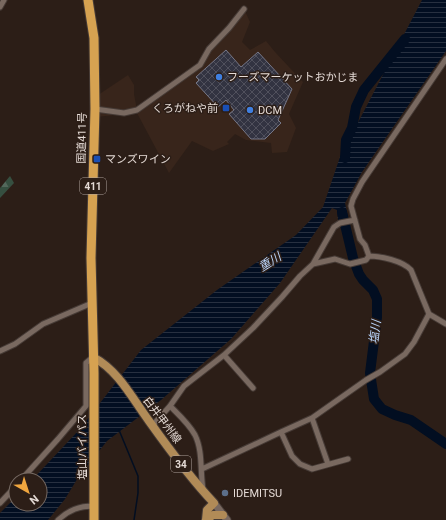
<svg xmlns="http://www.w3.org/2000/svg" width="446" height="520" viewBox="0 0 446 520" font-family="Roboto,'Noto Sans JP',sans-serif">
<defs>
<pattern id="forest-firs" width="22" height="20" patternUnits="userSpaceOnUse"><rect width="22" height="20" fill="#364f40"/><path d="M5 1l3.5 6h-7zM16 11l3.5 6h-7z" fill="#53685b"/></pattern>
<pattern id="water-rules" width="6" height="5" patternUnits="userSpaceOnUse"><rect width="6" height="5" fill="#020e21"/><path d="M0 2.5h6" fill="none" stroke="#273040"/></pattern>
<pattern id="building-cross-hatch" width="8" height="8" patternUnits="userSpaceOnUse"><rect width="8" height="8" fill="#323341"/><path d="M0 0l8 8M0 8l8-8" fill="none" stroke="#50505c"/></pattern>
</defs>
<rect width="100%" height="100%" fill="#2c1e17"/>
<path fill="#38251b" d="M 244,9 L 250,22 L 242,42 L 250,50 L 266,41 L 275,52 L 303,82 L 289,114 L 296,128 L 287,152 L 272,153 L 271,143 L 246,140 L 235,134 L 227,142 L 229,144 L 213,151 L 192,141 L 169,173 L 137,113 L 95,117 L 95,97 L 128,75 L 134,85 L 134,94 L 137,110 L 200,65 Z"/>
<path fill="url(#forest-firs)" d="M 10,176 L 14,183 L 0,198 L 0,188 Z"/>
<path fill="url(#water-rules)" d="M 422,0 L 446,0 L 446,51 L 362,172 L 345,203 L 348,217 L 338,220 L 337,210 L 332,208 L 280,283 L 231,339 L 161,400 L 107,441 L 79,476 L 65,499 L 48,520 L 0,520 L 0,513 L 16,497 L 16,504 L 40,504 L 40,480 L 32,480 L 80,429 L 141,350 L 217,290 L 296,235 L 323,207 L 340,157 Z"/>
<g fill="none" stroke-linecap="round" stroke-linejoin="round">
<path stroke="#020e21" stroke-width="1.5" d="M 119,430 L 138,476 L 138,493 L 134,520"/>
<path stroke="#020e21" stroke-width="10" d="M 345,158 L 346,140 L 352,128 L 356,107 L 364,90 L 405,39
M 342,212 L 353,258 L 359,274 L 363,280 L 373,290 L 377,299 L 377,317 L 370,373 L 374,399 L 382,409 L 395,415 L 411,420 L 446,444"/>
</g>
<path fill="url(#building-cross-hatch)" stroke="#757686" d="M 226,50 L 241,67 L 258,52 L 292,89 L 278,120 L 281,123 L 265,139 L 251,139 L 229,114 L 234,110 L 226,100 L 218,107 L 196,83 L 199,80 L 196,77 Z"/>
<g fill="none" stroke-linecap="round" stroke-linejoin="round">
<defs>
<path id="street" d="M 0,7 L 4,0
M 95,109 L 124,113 L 137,110 L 200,65 L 209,49 L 229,28 L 244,9
M 369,256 L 365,245 L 360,239 L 351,206 L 353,199 L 362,182 L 446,59
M 313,264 L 334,227 L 340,223 L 355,220
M 0,351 L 15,344 L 43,324 L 92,303
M 224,355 L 253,388
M 312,418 L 328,464
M 152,426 L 170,406
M 281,432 L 292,456 L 300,464 L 312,469 L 348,459
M 202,469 L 281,432 L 312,418 L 366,380 L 380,372 L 405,354 L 414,342 L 429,314
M 21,480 L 58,439 L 86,406 L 86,363 L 93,357
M 203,489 C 200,472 203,451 195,435 C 189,424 179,415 170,406 L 184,386 L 224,355 L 253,328 L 282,297 L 300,276 L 313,264 L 335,259 L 350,264 L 366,260 L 369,256 C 381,256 403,261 411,270 L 429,314 L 446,324
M 0,503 L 16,486
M 58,520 C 69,510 79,506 94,506"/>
<path id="secondary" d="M 214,503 L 227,520"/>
<path id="primary" d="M 93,357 C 119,371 132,398 149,421 C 169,449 190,478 214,503 L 207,510 L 206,520
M 206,520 L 213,515 L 223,515"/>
<path id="highway" d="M 88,0 L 94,38 L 95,109 L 91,258 L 94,373 L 94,520"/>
</defs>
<use href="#street" stroke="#463b36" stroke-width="7"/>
<use href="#secondary" stroke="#463b36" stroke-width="9"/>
<use href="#primary" stroke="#463b36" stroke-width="10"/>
<use href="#highway" stroke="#463b36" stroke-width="11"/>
<use href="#street" stroke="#796960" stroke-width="5"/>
<use href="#secondary" stroke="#796960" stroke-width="7"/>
<use href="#primary" stroke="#b18b57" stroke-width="8"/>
<use href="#highway" stroke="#d6a251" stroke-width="9"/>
</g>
<g fill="#3f7fe0" stroke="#2c1e17" stroke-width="1.5">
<circle cx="219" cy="77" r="4"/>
<circle cx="250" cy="110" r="4"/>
</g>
<g fill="#1a4fb4" stroke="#2c1e17" stroke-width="1.5">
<rect x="222" y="104" width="8" height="8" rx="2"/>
<rect x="93" y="155" width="8" height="8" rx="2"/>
</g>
<circle fill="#5c6f8a" stroke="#2c1e17" stroke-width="1.5" cx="225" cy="493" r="4"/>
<g text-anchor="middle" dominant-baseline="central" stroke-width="3" stroke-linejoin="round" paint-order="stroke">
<g fill="#2c1e17" stroke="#aea29d" stroke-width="1">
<rect x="80" y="178" width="26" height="16" rx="3"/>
<rect x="171" y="456" width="20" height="16" rx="3"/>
</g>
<g font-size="10" font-weight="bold" fill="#e5dbd6">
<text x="93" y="186">411</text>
<text x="181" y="464">34</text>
</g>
<g font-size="11" fill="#e5dbd6" stroke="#2c1e17" text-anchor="start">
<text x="227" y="77">フーズマーケットおかじま</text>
<text x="218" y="108" text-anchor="end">くろがねや前</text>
<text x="258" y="110">DCM</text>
<text x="105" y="159">マンズワイン</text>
<text x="233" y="493">IDEMITSU</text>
</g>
<g font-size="11" fill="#e5dbd6" stroke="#2c1e17">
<text transform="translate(82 138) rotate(-89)">国道411号</text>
<text transform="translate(162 420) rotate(53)">白井甲州線</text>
<text transform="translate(82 447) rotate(-90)">塩山バイパス</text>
</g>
<g font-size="12" font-style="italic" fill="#b9d4fa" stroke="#2c1e17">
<text transform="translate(270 262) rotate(-32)">重川</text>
<text transform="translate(375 332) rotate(-83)">塩川</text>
</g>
</g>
<g transform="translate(28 492) rotate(141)"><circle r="19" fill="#2c1e17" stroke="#766a63"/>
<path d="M0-3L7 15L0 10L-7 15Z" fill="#f0a63f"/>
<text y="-6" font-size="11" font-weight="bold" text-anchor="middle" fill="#e5dbd6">N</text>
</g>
</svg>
